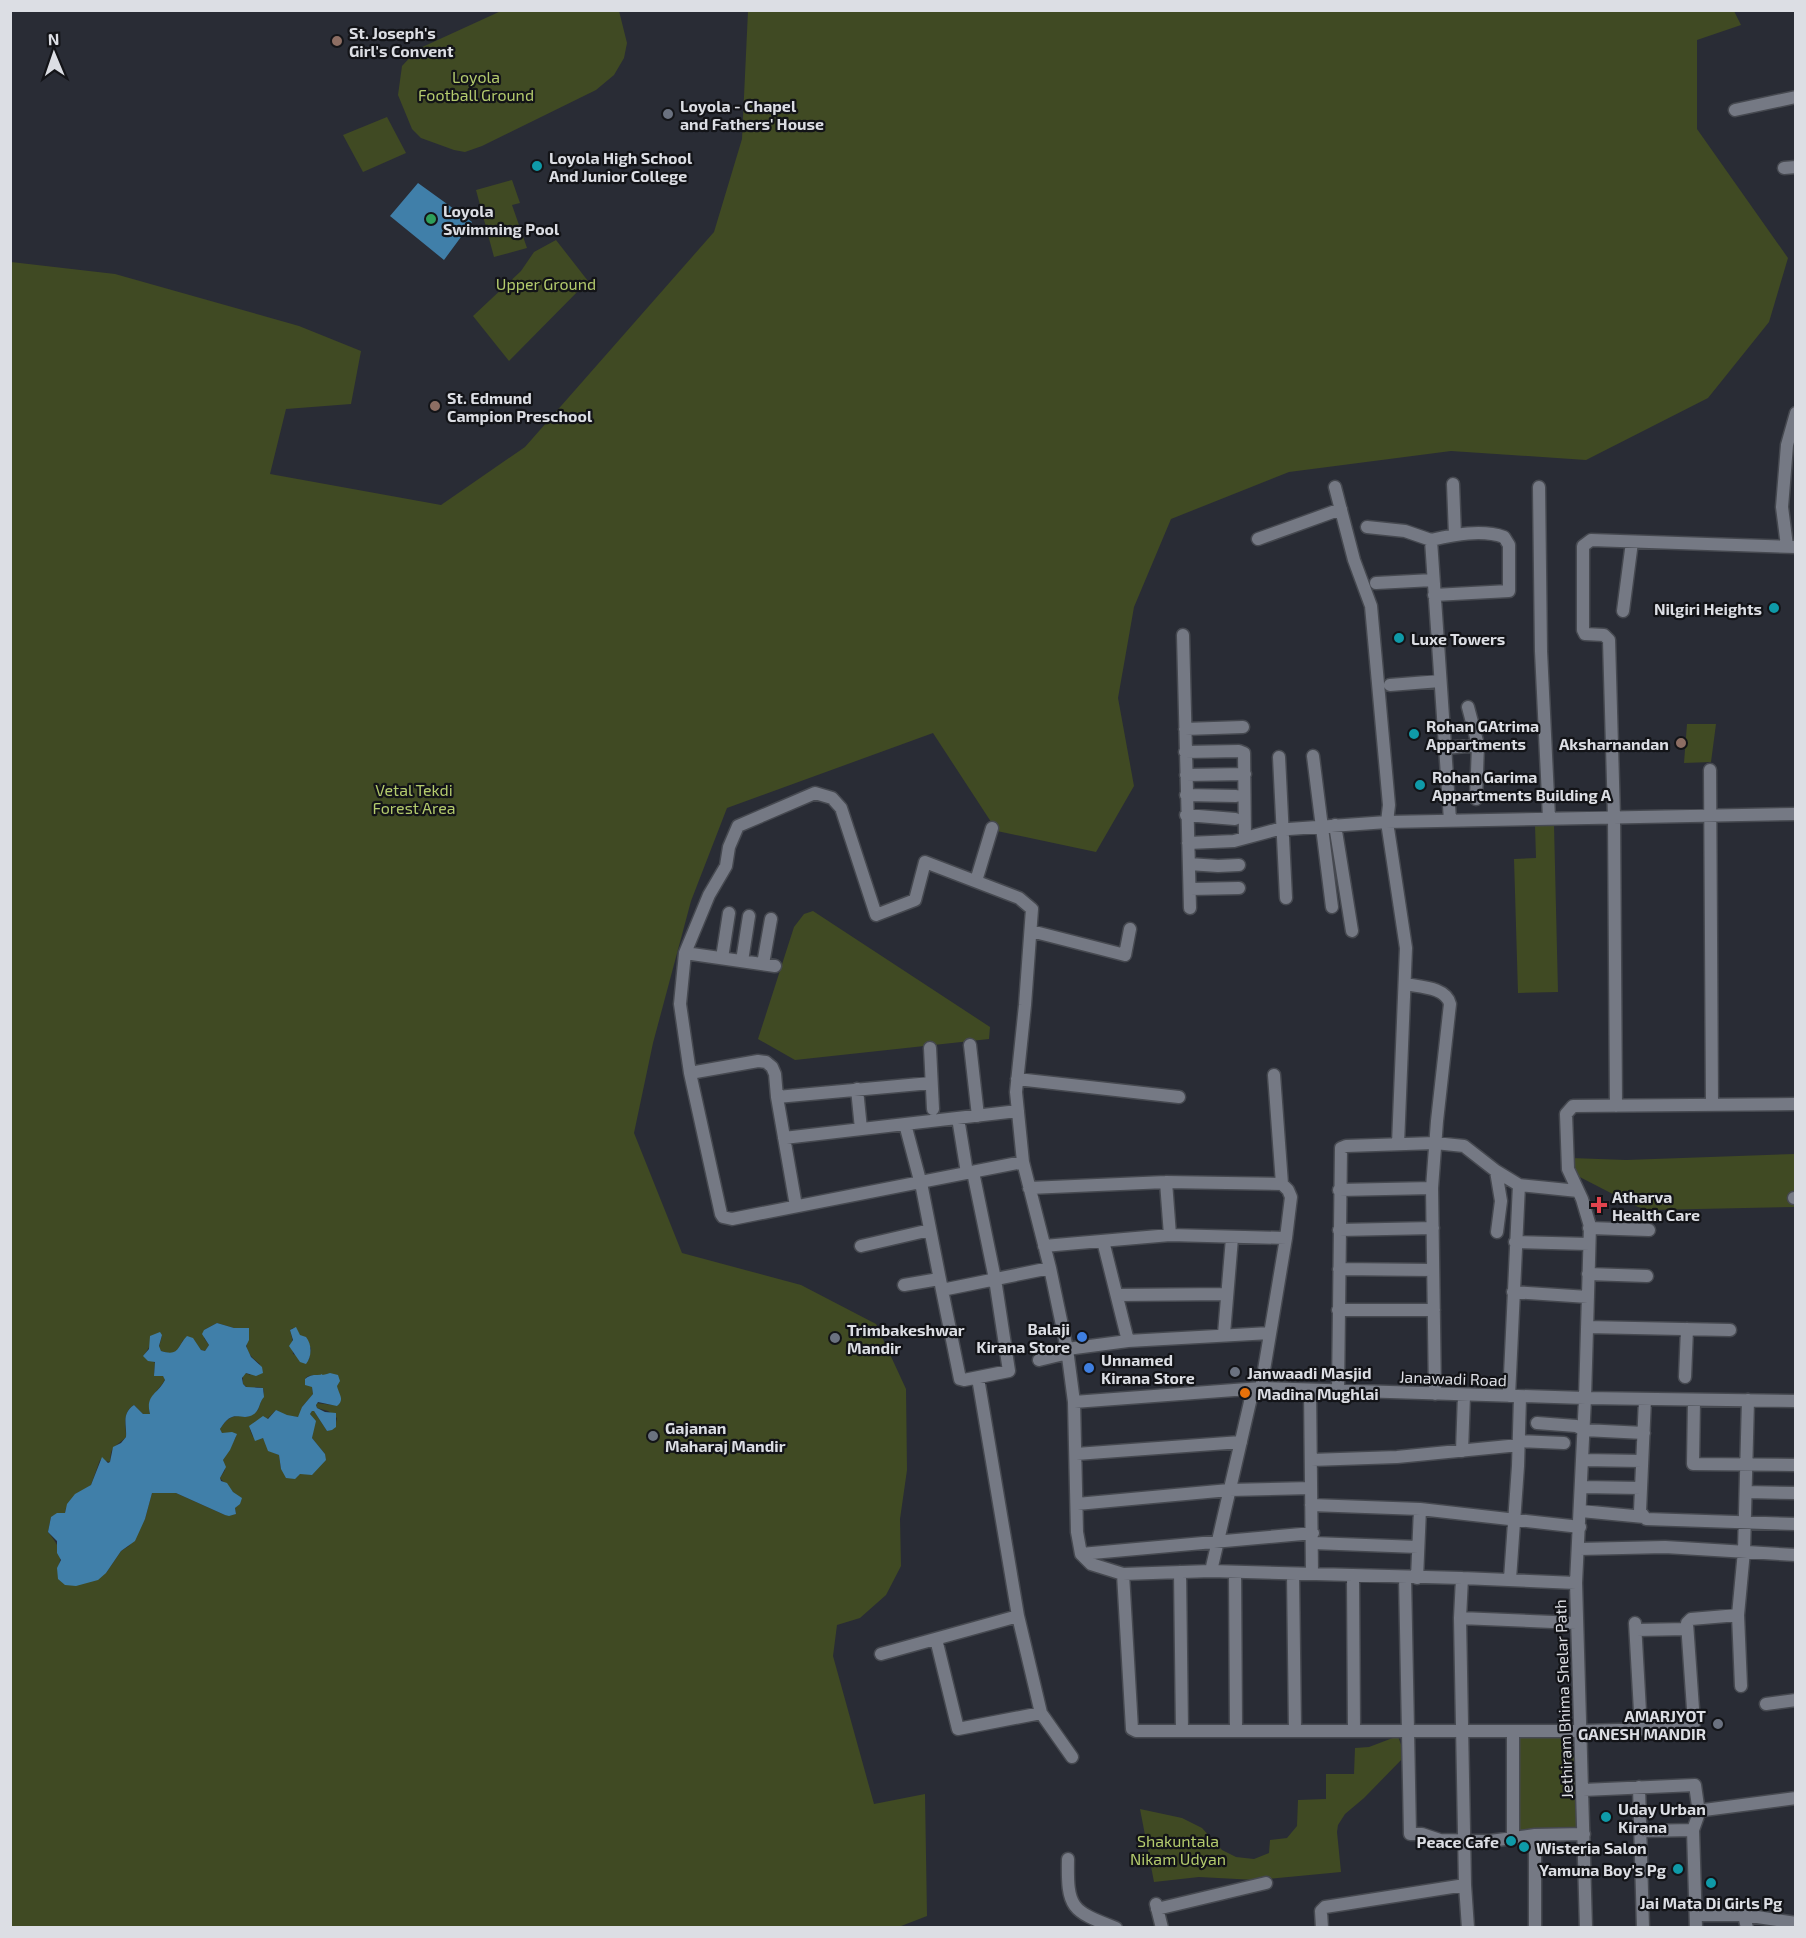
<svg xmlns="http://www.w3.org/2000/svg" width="1806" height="1938" viewBox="0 0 1806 1938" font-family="'Exo 2',sans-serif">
<rect width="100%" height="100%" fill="#292c35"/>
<path fill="#404a23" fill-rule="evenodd" d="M 501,11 L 619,11 L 627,43 L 624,58 L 614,75 L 596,90 L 482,146 L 465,152 L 454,150 L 421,138 L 412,129 L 398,95 L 402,66 L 418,49 Z
M 748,11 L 1734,11 L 1741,25 L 1697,40 L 1697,129 L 1788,258 L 1769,322 L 1708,398 L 1586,460 L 1451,451 L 1289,472 L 1171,519 L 1134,607 L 1118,698 L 1134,786 L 1096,852 L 997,831 L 933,733 L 727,808 L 691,901 L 653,1043 L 634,1133 L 682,1253 L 801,1285 L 876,1324 L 906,1389 L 907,1470 L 900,1519 L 901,1566 L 886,1595 L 860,1618 L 837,1625 L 833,1656 L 874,1804 L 925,1794 L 927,1916 L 896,1928 L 11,1928 L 11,262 L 115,274 L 299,326 L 361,351 L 351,404 L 286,409 L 270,474 L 441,505 L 525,447 L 714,232 L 742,139 ZM 217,1323 L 234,1328 L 249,1328 C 245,1346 244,1352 260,1364 L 250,1375 L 246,1373 L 243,1375 L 243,1384 L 249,1389 L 257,1387 L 263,1388 L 264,1392 L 258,1410 L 247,1417 C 233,1414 227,1418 220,1429 L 222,1433 L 236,1437 L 223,1460 L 225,1470 L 220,1478 L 233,1492 L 238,1505 L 235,1508 L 236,1514 L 225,1515 L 176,1493 L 152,1493 L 145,1519 L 129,1546 L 121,1551 L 106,1573 L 59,1565 C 63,1551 56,1542 48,1532 L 51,1517 L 65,1513 L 66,1508 L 91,1485 L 100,1460 L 110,1462 C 111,1459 110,1456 111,1453 C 112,1446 121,1443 126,1437 C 126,1425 122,1412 134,1405 L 143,1414 L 150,1414 C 145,1397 160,1391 165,1379 L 163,1376 L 154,1373 L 155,1363 L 145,1354 L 151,1344 L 162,1335 L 159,1347 L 161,1351 L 172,1354 L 177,1351 L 183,1340 L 193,1339 L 201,1350 L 205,1351 L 209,1345 L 204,1338 L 204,1330 ZM 293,1328 L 311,1348 L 309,1360 L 293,1354 L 292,1338 L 290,1330 ZM 315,1375 C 331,1377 335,1382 340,1396 L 333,1405 L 316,1403 L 317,1408 L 328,1411 L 337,1418 L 335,1427 L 327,1431 L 314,1411 L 313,1410 L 310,1414 L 314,1420 L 312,1438 L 325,1454 L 312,1474 L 299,1474 L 297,1477 L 281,1469 L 279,1455 L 270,1451 L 263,1438 L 253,1437 L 250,1430 L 254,1422 L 267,1419 L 276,1410 L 287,1416 L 298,1417 L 301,1414 L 302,1407 L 313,1394 L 312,1386 L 305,1379 L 308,1376 Z
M 387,117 L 406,153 L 363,172 L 343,135 Z
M 512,180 L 520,203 L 512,205 L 527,248 L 494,257 L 476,190 Z
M 556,240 L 588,281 L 509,361 L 473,316 L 521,271 L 534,252 Z
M 1687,724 L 1716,724 L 1711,762 L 1684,763 Z
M 1535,825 L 1554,825 L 1558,992 L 1518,993 L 1514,859 L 1536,858 Z
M 813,911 L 990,1027 L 989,1039 L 795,1060 L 758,1039 L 794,927 L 804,914 Z
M 1795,1154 L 1795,1207 L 1651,1210 L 1638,1207 L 1570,1172 L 1571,1158 L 1626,1160 Z
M 1518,1731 L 1563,1732 L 1563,1755 L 1579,1756 L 1579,1832 L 1519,1834 Z
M 1398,1736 L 1405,1756 L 1364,1798 L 1345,1814 L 1338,1825 L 1337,1832 L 1341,1872 L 1256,1880 L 1199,1877 L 1154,1882 L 1140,1809 L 1182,1818 L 1202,1828 L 1222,1850 L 1236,1857 L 1254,1859 L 1269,1853 L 1270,1840 L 1287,1838 L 1297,1826 L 1298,1800 L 1326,1799 L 1326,1774 L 1354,1774 L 1355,1748 L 1369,1747 Z"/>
<path fill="#407fa9" d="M 418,183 L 472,222 L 444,260 L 390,216 Z
M 217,1323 L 234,1328 L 249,1328 L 249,1340 L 246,1346 L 251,1357 L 262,1367 L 263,1373 L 256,1376 L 246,1373 L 242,1378 L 243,1384 L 246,1387 L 263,1388 L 264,1397 C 259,1402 260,1410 254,1414 C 241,1423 234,1406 220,1429 L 222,1433 L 232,1432 L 237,1434 L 230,1450 L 223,1460 L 226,1467 L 220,1478 L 221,1481 L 227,1483 L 233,1492 L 242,1498 L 240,1504 L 235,1508 L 236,1514 L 229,1516 L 225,1515 L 176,1493 L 152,1493 L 145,1519 L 135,1541 L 121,1551 L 106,1573 L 98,1580 L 76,1586 L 65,1585 L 58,1579 L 57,1568 L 61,1560 L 57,1553 L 57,1541 L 48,1532 L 51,1517 L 57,1513 L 65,1513 L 67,1504 L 75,1494 L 91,1485 L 102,1457 L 108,1463 L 110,1462 L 113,1447 L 121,1443 L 126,1437 C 127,1424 121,1414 134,1405 L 143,1414 L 150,1414 C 145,1395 158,1394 165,1380 L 163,1376 L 154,1376 L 155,1362 L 148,1361 L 143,1356 L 149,1349 L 150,1336 L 160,1332 L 162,1335 L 159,1346 L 161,1351 C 180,1357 177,1346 187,1336 L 193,1338 L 201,1350 L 205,1351 L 209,1345 L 202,1334 L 204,1330 Z
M 296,1327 L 300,1335 L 306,1337 C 312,1344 312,1357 306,1364 L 300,1362 L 289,1346 L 293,1340 L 290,1330 Z
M 330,1373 L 338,1375 L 340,1381 L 337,1386 C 339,1395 345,1399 337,1406 L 318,1402 L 316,1405 L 317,1408 L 325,1412 L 336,1413 L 336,1427 L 332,1430 L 327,1431 L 314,1411 L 312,1411 L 310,1414 L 316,1421 L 312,1438 L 325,1454 L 326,1460 L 312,1475 L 300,1474 L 295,1479 L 286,1478 L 281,1469 L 279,1455 L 268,1451 L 263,1438 L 255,1441 L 249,1426 L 263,1416 L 268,1419 L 276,1410 L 287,1415 L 298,1417 L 302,1407 L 313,1394 L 312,1387 L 305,1385 L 305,1379 C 312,1372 322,1377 330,1373 Z"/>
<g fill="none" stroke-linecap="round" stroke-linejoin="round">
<defs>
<path id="minor" d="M 1735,110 L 1796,97
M 1784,168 L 1796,167
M 1453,484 L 1455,535
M 1335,487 L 1354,560 L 1371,606 L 1389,805 L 1387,822 L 1406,948 L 1398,1144
M 1539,487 L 1541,651 L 1549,818
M 1367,527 L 1405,531 L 1431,540
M 1258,539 L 1341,509
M 1787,546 L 1782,507 L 1787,445 L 1796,413
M 1376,583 L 1433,580
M 1434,595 L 1509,591 L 1509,545 L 1504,537 C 1481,529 1454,535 1431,540 L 1450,820
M 1623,611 L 1632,542
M 1183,635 L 1190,908
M 1390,685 L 1440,681
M 1468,707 L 1478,745 L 1476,799
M 1185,729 L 1243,727
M 1445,748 L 1478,745
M 1185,752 L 1239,751 L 1244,753 L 1245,838
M 1313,756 L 1332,907
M 1279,757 L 1286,898
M 1710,770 L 1712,1105
M 1186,775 L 1245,774
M 1186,795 L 1236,796
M 1186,815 L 1235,819
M 1335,825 L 1352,931
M 1188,843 L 1234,841 L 1275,830 L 1387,822 L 1796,814
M 1189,864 L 1218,866 L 1239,865
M 976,881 L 992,828
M 1190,889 L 1239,888
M 1031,931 L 1125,955 L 1130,929
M 685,953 L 775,966
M 722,958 L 729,913
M 742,961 L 749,916
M 763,964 L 771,919
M 1405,984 C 1420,987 1446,987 1450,1004 L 1437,1121 L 1432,1188 L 1435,1394
M 970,1045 L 978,1116
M 930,1048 L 933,1109
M 690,1073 L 758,1061 L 766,1062 L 772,1067 L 775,1074 L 777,1097 L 796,1206
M 1274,1075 L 1282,1184
M 1017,1079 L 1179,1097
M 857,1089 L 861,1129
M 777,1097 L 931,1083
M 1616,1106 L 1614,817 L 1609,640 L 1604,635 L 1585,634 L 1583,630 L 1583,546 L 1591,540 L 1796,547
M 958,1118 L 967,1173
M 905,1124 L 922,1188 L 942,1290 L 1050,1268
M 784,1138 L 1018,1111
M 1023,1162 L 732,1219 L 723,1217 L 721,1214 L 690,1073 L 680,1004 L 685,953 L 709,895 L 726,866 L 729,847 L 738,826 L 815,793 L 832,798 L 841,808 L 876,915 L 915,900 L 925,862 L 1019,898 L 1032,909 L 1025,1005 L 1016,1092 L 1023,1162 L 1050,1268 L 1067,1349 L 1074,1402 L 1077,1532 L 1081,1554 L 1091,1564 L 1123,1574 L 1132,1729 L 1136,1731 L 1582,1731 L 1690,1728 L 1693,1726 L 1694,1723 L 1687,1623 L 1691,1619 L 1738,1615
M 1496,1171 L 1519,1185 L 1578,1191
M 1166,1182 L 1170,1235
M 1029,1188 L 1166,1182 L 1282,1184 L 1288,1190 L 1291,1197 L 1286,1238 L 1261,1388
M 1339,1190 L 1432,1188
M 1794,1198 L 1796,1198
M 1589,1228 L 1649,1230
M 1339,1230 L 1433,1228
M 1103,1241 L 1128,1341
M 1515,1242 L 1589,1244
M 861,1246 L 930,1230
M 1044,1246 L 1170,1235 L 1286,1238
M 1339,1269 L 1433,1270
M 1588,1274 L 1647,1276
M 904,1285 L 939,1279
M 942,1290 L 960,1379 L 964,1380 L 1009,1371 L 995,1279 L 973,1172
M 1513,1292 L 1588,1297
M 1117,1295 L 1227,1294
M 1338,1310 L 1434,1310
M 1587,1327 L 1730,1330
M 1224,1334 L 1232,1238
M 1067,1349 L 1128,1341 L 1270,1333
M 1039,1360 L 1068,1353
M 1685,1377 L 1687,1329
M 1310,1390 L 1312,1574
M 1338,1391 L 1341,1148 L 1346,1146 L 1435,1143 L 1464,1146 L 1496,1171 L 1501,1201 L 1497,1232
M 1509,1396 L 1519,1185
M 1645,1399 L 1640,1511 L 1646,1519 L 1796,1524
M 1694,1400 L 1693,1464 L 1796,1465
M 1074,1402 L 1261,1388 L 1585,1398 L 1796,1401
M 1537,1423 L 1576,1426 L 1584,1430 L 1644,1433
M 1519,1441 L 1564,1443
M 1462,1451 L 1464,1395
M 1076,1454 L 1241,1442
M 1311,1460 L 1397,1457 L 1519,1445
M 1583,1460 L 1642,1461
M 1582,1487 L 1641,1488
M 1746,1492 L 1796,1493
M 1077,1504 L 1229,1490 L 1311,1488
M 1311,1505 L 1420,1509 L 1580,1527
M 1581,1511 L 1644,1517
M 1313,1543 L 1418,1547
M 1579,1549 L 1665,1547 L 1796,1555
M 1081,1554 L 1313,1533
M 1211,1571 L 1253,1389
M 1180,1572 L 1182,1731
M 1235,1572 L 1236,1731
M 1123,1574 L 1211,1571 L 1462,1578 L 1576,1583
M 1293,1574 L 1295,1731
M 1353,1576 L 1354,1731
M 1405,1577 L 1410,1834 L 1422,1834 L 1440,1840 L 1490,1841 L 1535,1835 L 1584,1834
M 1417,1578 L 1420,1509
M 1462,1578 L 1460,1618 L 1465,1885 L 1468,1928
M 1510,1579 L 1518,1466 L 1520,1397
M 1018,1616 L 1041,1713 L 1072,1757
M 1460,1618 L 1576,1623
M 1635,1623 L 1641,1729
M 1636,1630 L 1687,1629
M 936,1639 L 958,1729 L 1041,1713
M 881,1654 L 1018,1616 L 978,1378
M 1741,1686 L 1738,1615 L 1744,1551 L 1748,1400
M 1766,1704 L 1796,1700
M 1513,1731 L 1513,1838
M 1639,1787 L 1643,1928
M 1583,1790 L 1695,1785 L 1699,1813 L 1693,1830 L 1696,1928
M 1699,1813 L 1704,1810 L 1796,1798
M 1640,1831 L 1693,1830
M 1535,1835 L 1535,1928
M 1068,1859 C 1067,1908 1071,1911 1116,1928
M 1156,1904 L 1162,1928
M 1157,1909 L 1266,1883
M 1696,1915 L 1744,1915
M 1322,1928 L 1321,1911 L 1325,1907 L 1465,1885
M 1586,1928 L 1576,1583 L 1585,1398 L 1590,1226 L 1582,1199 L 1568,1169 L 1566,1114 L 1573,1106 L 1796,1104
M 1747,1928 L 1744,1915 L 1796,1923"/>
</defs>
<use href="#minor" stroke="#464950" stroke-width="15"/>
<use href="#minor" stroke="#757984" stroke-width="12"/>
</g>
<g fill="#8d6e63" stroke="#131418" stroke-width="2">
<circle cx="337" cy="41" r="6"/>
<circle cx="435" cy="406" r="6"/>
<circle cx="1681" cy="743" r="6"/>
</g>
<g fill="#6b7280" stroke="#131418" stroke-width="2">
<circle cx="668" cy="114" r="6"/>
<circle cx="835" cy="1338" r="6"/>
<circle cx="1235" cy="1372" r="6"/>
<circle cx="653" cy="1436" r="6"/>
<circle cx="1718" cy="1724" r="6"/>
</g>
<g fill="#0f9aa8" stroke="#131418" stroke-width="2">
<circle cx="537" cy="166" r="6"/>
<circle cx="1774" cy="608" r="6"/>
<circle cx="1399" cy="638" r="6"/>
<circle cx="1414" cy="734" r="6"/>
<circle cx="1420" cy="785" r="6"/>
<circle cx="1606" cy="1817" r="6"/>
<circle cx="1511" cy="1841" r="6"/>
<circle cx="1524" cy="1847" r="6"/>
<circle cx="1678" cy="1869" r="6"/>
<circle cx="1711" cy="1883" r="6"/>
</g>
<circle fill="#2e9e5b" stroke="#131418" stroke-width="2" cx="431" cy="219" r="6"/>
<path fill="#e0444e" stroke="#131418" stroke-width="2" d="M1596 1196h6v6h6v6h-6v6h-6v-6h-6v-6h6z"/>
<g fill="#3f7fe0" stroke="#131418" stroke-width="2">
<circle cx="1082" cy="1337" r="6"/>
<circle cx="1089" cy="1368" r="6"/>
</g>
<circle fill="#e8710a" stroke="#131418" stroke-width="2" cx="1245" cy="1393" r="6"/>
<g text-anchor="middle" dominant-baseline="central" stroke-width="4.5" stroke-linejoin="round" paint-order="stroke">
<g font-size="16" font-weight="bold" fill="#dcdee4" stroke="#131418" text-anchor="start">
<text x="349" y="32">St. Joseph's<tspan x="349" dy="18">Girl's Convent</tspan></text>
<text x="680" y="105">Loyola - Chapel<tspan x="680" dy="18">and Fathers' House</tspan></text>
<text x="549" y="157">Loyola High School<tspan x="549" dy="18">And Junior College</tspan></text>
<text x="443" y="210">Loyola<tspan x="443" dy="18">Swimming Pool</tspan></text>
<text x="447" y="397">St. Edmund<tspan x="447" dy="18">Campion Preschool</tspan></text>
<text x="1762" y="608" text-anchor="end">Nilgiri Heights</text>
<text x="1411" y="638">Luxe Towers</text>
<text x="1426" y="725">Rohan GAtrima<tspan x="1426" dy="18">Appartments</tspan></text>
<text x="1669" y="743" text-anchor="end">Aksharnandan</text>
<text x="1432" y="776">Rohan Garima<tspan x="1432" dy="18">Appartments Building A</tspan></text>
<text x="1612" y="1196">Atharva<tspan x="1612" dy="18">Health Care</tspan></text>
<text x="1070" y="1328" text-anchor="end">Balaji<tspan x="1070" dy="18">Kirana Store</tspan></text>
<text x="847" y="1329">Trimbakeshwar<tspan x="847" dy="18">Mandir</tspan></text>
<text x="1101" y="1359">Unnamed<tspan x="1101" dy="18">Kirana Store</tspan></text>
<text x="1247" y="1372">Janwaadi Masjid</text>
<text x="1257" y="1393">Madina Mughlai</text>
<text x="665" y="1427">Gajanan<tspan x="665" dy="18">Maharaj Mandir</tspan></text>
<text x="1706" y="1715" text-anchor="end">AMARJYOT<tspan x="1706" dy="18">GANESH MANDIR</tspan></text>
<text x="1618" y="1808">Uday Urban<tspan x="1618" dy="18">Kirana</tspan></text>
<text x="1499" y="1841" text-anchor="end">Peace Cafe</text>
<text x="1536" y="1847">Wisteria Salon</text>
<text x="1666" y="1869" text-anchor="end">Yamuna Boy's Pg</text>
<text x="1711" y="1902" text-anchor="middle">Jai Mata Di Girls Pg</text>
</g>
<g font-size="16" fill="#b4cb6d" stroke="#131418">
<text x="476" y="76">Loyola<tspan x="476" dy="18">Football Ground</tspan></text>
<text x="546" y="283">Upper Ground</text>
<text x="414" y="789">Vetal Tekdi<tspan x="414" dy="18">Forest Area</tspan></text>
<text x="1178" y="1840">Shakuntala<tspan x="1178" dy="18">Nikam Udyan</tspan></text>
</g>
<g font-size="16" fill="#dcdee4" stroke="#131418">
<text transform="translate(1453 1378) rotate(2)">Janawadi Road</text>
<text transform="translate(1563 1699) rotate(-92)">Jethiram Bhima Shelar Path</text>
</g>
</g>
<rect width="1806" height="1938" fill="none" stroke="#dcdee4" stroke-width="24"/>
<g transform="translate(54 54) rotate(358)" stroke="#131418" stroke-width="4.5" paint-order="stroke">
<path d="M0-4.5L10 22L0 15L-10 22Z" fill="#dcdee4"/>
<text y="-9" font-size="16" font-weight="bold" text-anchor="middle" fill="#dcdee4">N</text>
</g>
</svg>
